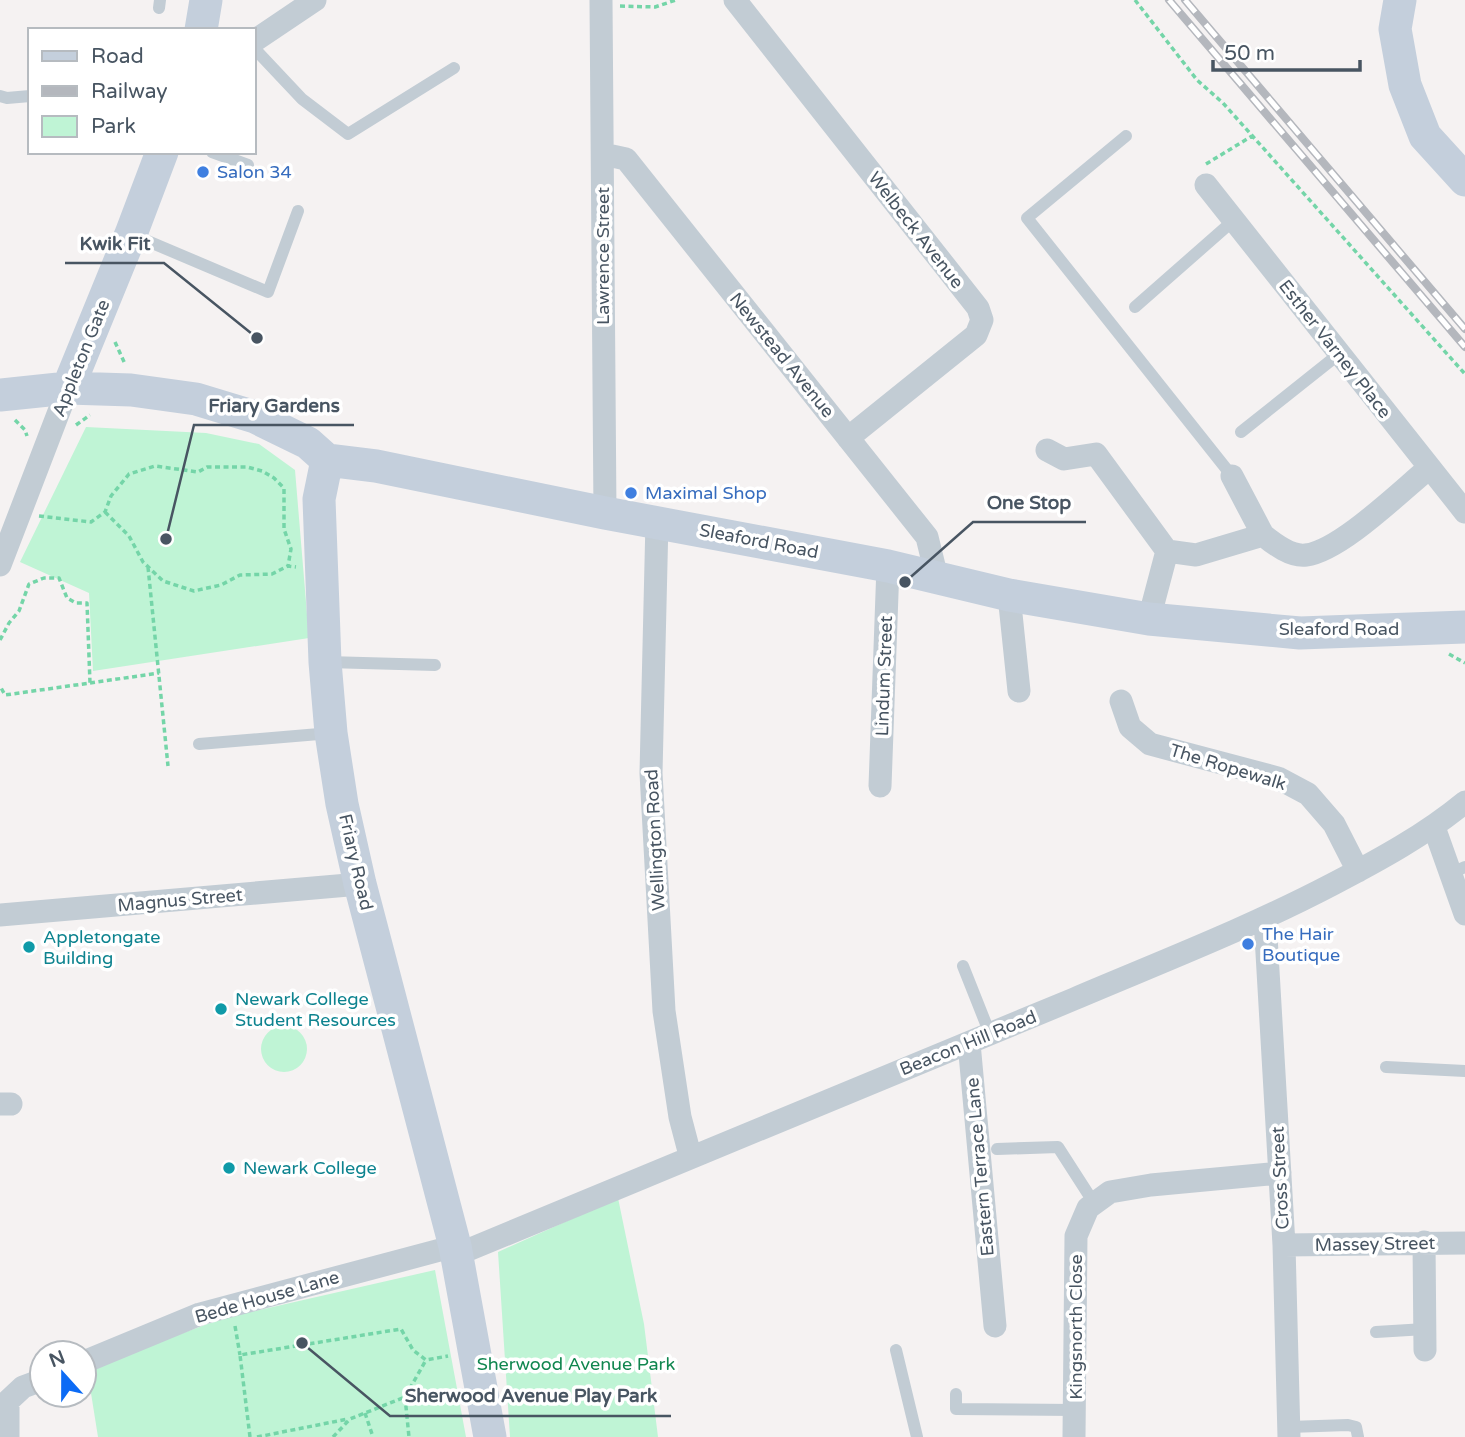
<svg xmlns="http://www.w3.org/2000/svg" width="1465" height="1437" viewBox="0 0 1465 1437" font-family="'Varela Round',sans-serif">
<rect width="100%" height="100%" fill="#f5f2f2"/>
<path fill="#bff4d5" d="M 86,427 L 206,433 L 259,444 L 295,470 L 309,638 L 93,671 L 89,593 L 20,562 Z
M261 1049a23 23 0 1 1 46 0a23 23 0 1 1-46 0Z
M 618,1198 L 644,1324 L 658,1437 L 510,1437 L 498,1252 Z
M 435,1270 L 466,1437 L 98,1437 L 87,1368 L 224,1318 Z"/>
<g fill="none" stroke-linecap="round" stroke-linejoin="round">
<path stroke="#74d5a8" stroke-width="3.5" stroke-dasharray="5 3.5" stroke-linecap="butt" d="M 1135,0 L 1197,80 L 1223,103 L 1465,374
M 620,6 L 655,7 L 676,0
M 1206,164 L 1252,136
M 115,342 L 125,364
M 15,420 L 25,430 L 27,436
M 76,425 L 90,415
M 105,512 L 129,536 L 143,562 L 163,581 L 194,591 L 221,585 L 240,575 L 272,574 L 288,566 L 296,567
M 39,516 L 91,522 L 105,512 L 111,496 L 129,474 L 155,466 L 198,472 L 207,467 L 247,467 L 262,471 L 274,478 L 284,488 L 284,529 L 291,549 L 288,566
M 148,567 L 168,766
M 0,640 L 9,623 L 19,611 L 29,584 L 44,578 L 59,578 L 67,598 L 76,603 L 87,603 L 90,683 L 5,695 L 0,686
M 1449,654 L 1465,663
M 90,683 L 159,673
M 235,1326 L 240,1355
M 405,1397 L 409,1437
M 365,1413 L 373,1437
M 250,1437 L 240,1355 L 401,1329 L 413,1350 L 426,1360 L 448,1356
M 257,1437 L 348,1419
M 333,1437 L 350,1419 L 405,1397 L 426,1360"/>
<path stroke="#c2ccd4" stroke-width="12" d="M 159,8 L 160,0
M 254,48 L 302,99 L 348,134 L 454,68
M 0,96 L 7,98 L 30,96
M 1126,136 L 1027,218 L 1232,476
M 212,152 L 248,165
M 131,234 L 268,292 L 298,211
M 1135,307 L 1234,220
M 1241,432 L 1339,354
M 327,662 L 435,665
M 199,744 L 331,733
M 1451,873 L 1465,867
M 963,966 L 990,1034
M 1386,1067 L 1465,1071
M 997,1149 L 1058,1147 L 1094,1203
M 1376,1332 L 1425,1329
M 896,1350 L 917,1437
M 956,1394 L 956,1409 L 1076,1410
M 1289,1427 L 1348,1425 L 1356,1427 L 1358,1437"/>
<path stroke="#c2ccd4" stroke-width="23" d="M 601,0 L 605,513
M 735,0 L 978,308 L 982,320 L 976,335 L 848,438
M 254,41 L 315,0
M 603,154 L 626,159 L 927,537 L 937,578
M 1206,185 L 1465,512
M 1047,450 L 1064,459 L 1096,454 L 1167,551
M 657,521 L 651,773 L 664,1011 L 680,1117 L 690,1155
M 1263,535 C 1274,544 1291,557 1306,555 C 1340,551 1401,491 1429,468
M 0,565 L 68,388
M 1009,595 L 1019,691
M 1149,619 L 1167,551 L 1196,555 L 1263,535 L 1232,476
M 1121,701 L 1130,727 L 1150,744 L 1278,778 L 1308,794 L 1334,824 L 1358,871
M 880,786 L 888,566
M 1434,827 L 1465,914
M 0,915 L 360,884
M 1265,919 L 1284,1245 L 1289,1437
M 969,1043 L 995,1326
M 0,1104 L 11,1104
M 1424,1242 L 1425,1350
M 1284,1245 L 1465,1243
M 456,1255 C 661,1168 868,1085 1074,999 C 1161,962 1249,928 1333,884 C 1379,860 1425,835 1465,802
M 84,1362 L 200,1314 L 455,1246
M 8,1437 L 8,1401 L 23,1387 L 42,1380
M 1074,1437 L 1076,1236 L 1088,1208 L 1110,1192 L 1151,1185 L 1280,1173"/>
<path stroke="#c4cfdc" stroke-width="33" d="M 1400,0 L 1395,29 L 1405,85 L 1425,136 L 1465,180
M 201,30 L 206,0
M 68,388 L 131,234 L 162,152
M 0,395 L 68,388 L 131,390 L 196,399 L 255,417 L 308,443 L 327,460 L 376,466 L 605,513 L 888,566 L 1009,595 L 1149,619 L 1300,633 L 1465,627
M 327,460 L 319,499 L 325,662 L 331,733 L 342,804 L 360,884 L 455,1246 L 490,1437"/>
<defs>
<path id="rail" d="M 1169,0 L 1465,347
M 1185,0 L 1465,329"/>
</defs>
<use href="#rail" stroke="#b4b7bd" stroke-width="8"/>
<use href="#rail" stroke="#fff" stroke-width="5" stroke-dasharray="16" stroke-linecap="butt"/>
</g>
<g fill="#3f7fe0" stroke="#fff" stroke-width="2.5">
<circle cx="203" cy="172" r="7"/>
<circle cx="631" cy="493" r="7"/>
<circle cx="1248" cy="944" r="7"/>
</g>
<g fill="#0f9aa8" stroke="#fff" stroke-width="2.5">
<circle cx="29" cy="947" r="7"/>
<circle cx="221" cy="1009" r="7"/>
<circle cx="229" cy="1168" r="7"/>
</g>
<g text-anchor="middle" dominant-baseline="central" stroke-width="7" stroke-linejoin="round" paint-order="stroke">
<g font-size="18" fill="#366cbe" stroke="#fff" text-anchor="start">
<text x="217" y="172">Salon 34</text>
<text x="645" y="493">Maximal Shop</text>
<text x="1262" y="934">The Hair<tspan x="1262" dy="21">Boutique</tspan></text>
</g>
<g font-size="18" fill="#485562" stroke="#fff">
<text transform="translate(916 230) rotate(52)">Welbeck Avenue</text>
<text transform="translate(603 256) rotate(-90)">Lawrence Street</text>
<text transform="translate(1335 349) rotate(52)">Esther Varney Place</text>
<text transform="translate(782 355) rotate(51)">Newstead Avenue</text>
<text transform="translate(81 358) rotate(-68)">Appleton Gate</text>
<text transform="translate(759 541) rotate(11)">Sleaford Road</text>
<text x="1339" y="629">Sleaford Road</text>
<text transform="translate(884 676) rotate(-88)">Lindum Street</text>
<text transform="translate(1228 767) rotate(17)">The Ropewalk</text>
<text transform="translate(655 840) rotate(-93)">Wellington Road</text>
<text transform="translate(356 862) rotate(77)">Friary Road</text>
<text transform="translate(180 900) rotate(-5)">Magnus Street</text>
<text transform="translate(968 1043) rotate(-22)">Beacon Hill Road</text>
<text transform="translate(980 1167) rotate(-95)">Eastern Terrace Lane</text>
<text transform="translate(1280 1178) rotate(-93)">Cross Street</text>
<text transform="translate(1375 1244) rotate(-1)">Massey Street</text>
<text transform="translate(267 1297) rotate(-16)">Bede House Lane</text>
<text transform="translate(1076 1327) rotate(-90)">Kingsnorth Close</text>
</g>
<g font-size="18" fill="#0d838f" stroke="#fff" text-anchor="start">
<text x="43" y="937">Appletongate<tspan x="43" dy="21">Building</tspan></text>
<text x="235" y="999">Newark College<tspan x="235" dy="21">Student Resources</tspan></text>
<text x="243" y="1168">Newark College</text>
</g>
<g font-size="18" fill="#10864f" stroke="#fff">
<text x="576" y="1364">Sherwood Avenue Park</text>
</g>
</g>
<path fill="none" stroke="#485562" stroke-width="2.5" d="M257 338L164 263H65M166 539L194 425H354M905 582L973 522H1086M302 1343L390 1416H671"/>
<g fill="#485562" stroke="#fff" stroke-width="2.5">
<circle cx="257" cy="338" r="7"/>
<circle cx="166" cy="539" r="7"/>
<circle cx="905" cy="582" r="7"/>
<circle cx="302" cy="1343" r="7"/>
</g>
<g font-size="19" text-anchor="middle" font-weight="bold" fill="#485562" stroke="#fff" stroke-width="7" stroke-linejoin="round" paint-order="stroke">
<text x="115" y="250">Kwik Fit</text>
<text x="274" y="412">Friary Gardens</text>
<text x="1029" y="509">One Stop</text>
<text x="531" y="1402">Sherwood Avenue Play Park</text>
</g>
<rect x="28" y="28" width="228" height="126" fill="#ffffff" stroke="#b6bbc0" stroke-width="2"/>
<rect x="42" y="51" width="35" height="10" fill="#c4cfdc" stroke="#b6bbc0" stroke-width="2"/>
<text x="91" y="63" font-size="21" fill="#485562">Road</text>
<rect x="42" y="86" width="35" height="10" fill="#b4b7bd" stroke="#b6bbc0" stroke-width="2"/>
<text x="91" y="98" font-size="21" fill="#485562">Railway</text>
<rect x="42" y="116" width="35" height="21" fill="#bff4d5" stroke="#b6bbc0" stroke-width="2"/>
<text x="91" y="133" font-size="21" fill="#485562">Park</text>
<g transform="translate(63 1374) rotate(339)"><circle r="33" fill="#ffffff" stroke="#b6bbc0" stroke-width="2"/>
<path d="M0-5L12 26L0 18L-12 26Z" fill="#0c6bf5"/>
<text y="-10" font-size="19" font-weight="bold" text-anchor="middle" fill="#485562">N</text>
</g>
<path d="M1213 60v10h147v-10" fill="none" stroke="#485562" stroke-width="3.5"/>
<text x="1224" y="60" font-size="21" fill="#485562" stroke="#ffffff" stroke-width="5" paint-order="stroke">50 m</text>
</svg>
